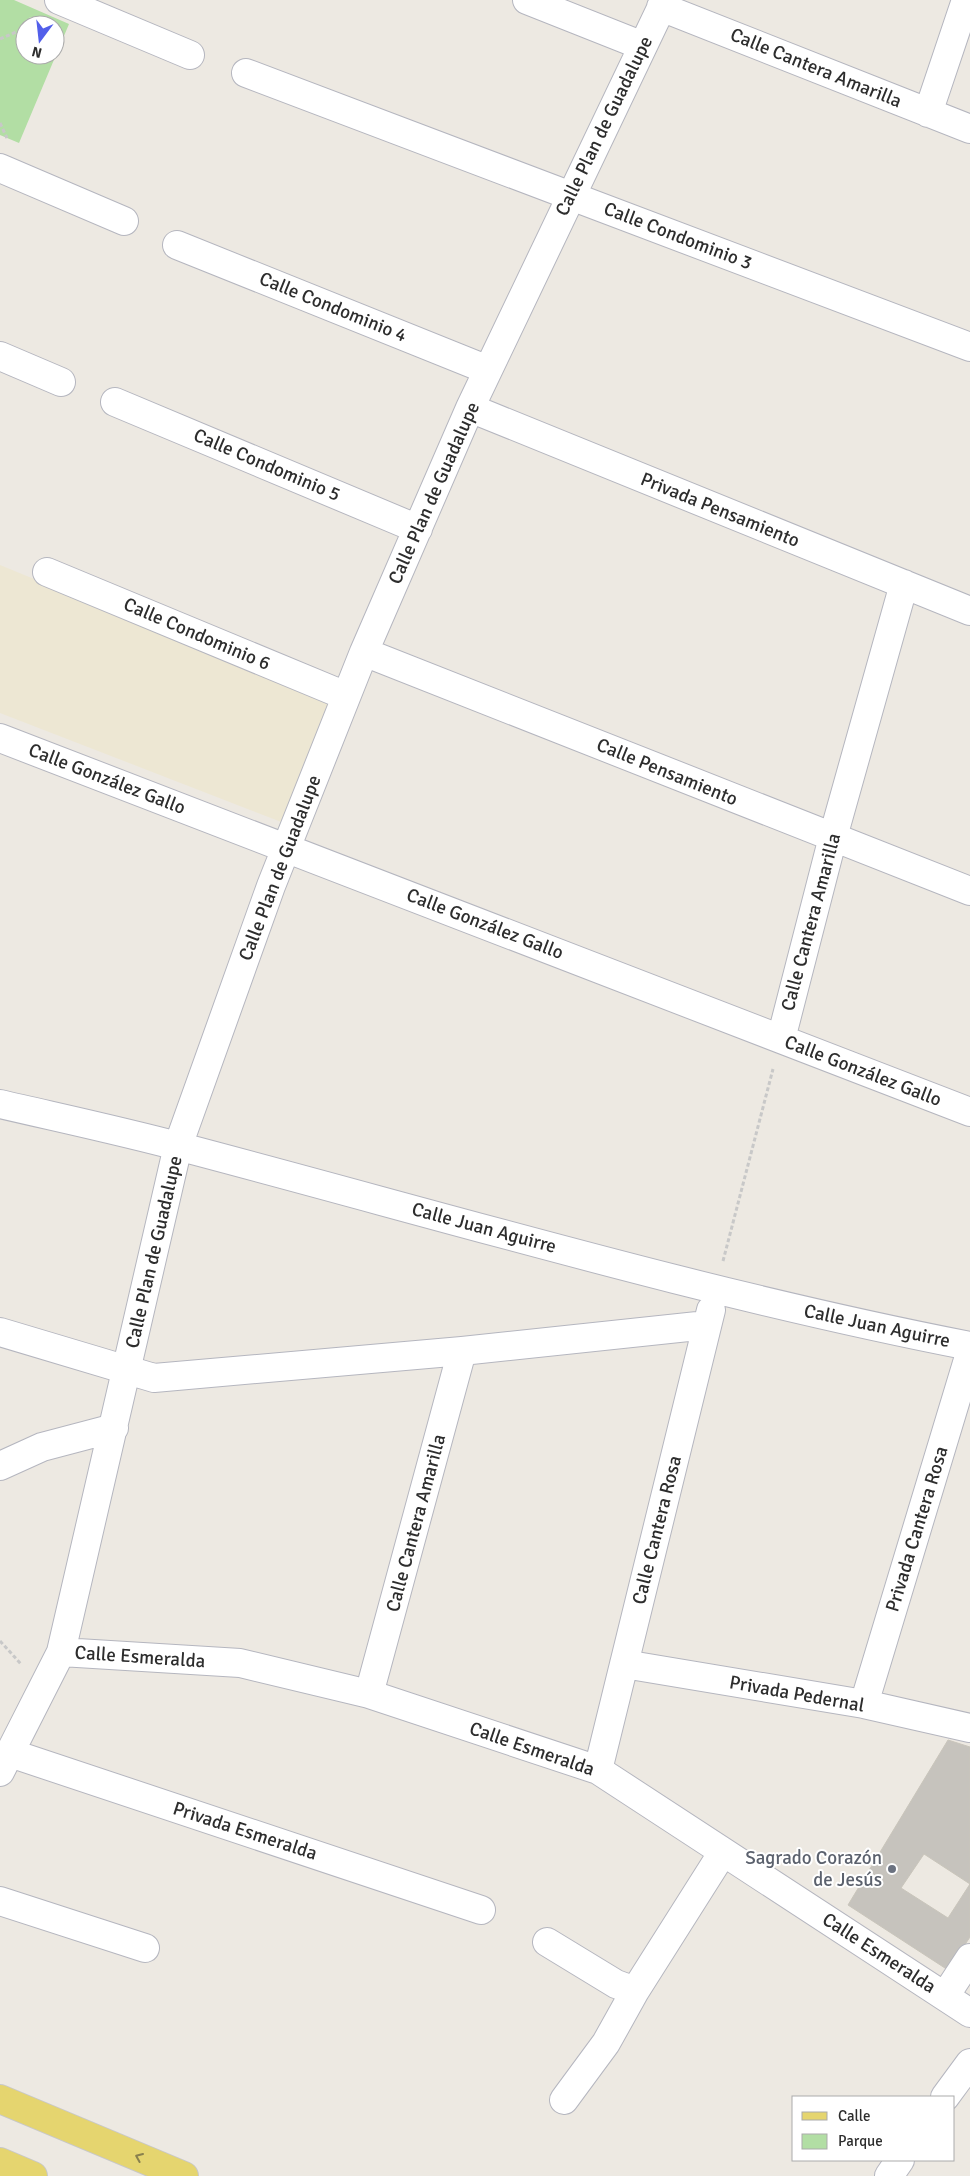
<svg xmlns="http://www.w3.org/2000/svg" width="970" height="2176" viewBox="0 0 970 2176" font-family="Signika,sans-serif">
<rect width="100%" height="100%" fill="#ede9e2"/>
<path fill="#ede7d3" d="M 0,565 L 333,702 L 284,823 L 0,713 Z"/>
<path fill="#b2dea4" fill-rule="evenodd" d="M 0,0 L 14,0 L 69,24 L 19,143 L 0,135 ZM 25,25 L 55,25 L 55,55 L 25,55 Z"/>
<path fill="#c6c3bd" stroke="#c9c5bb" d="M 948,1740 L 970,1747 L 970,1884 L 924,1854 L 901,1888 L 948,1918 L 970,1884 L 970,1937 L 948,1970 L 848,1905 Z"/>
<g fill="none" stroke-linecap="round" stroke-linejoin="round">
<defs>
<path id="minor" d="M 59,0 L 190,55
M 527,0 L 643,46
M 661,7 L 970,129
M 246,73 L 970,347
M 928,113 L 966,0
M 0,168 L 124,221
M 177,245 L 488,370
M 0,356 L 61,382
M 115,402 L 418,529
M 470,408 L 970,611
M 47,572 L 346,696
M 364,652 L 970,891
M 0,738 L 970,1112
M 781,1039 L 833,837 L 904,584
M 0,1104 C 60,1118 121,1131 181,1147 C 443,1216 703,1294 970,1346
M 0,1332 L 154,1378 L 462,1351 L 707,1325
M 0,1466 L 42,1447 L 114,1428
M 61,1652 L 240,1663 L 369,1694 L 598,1770 L 970,2013
M 624,1664 L 864,1704 L 970,1728
M 369,1694 L 462,1351
M 864,1704 L 970,1353
M 10,1753 L 481,1910
M 598,1770 L 711,1310
M 0,1772 L 61,1652 L 178,1146 L 271,886 L 364,652 L 470,408 L 665,0
M 0,1901 L 145,1948
M 547,1942 L 616,1984 L 635,1991
M 945,1996 L 970,1958
M 945,2097 L 970,2063
M 564,2100 L 606,2043 L 635,1991 L 723,1852
M 889,2176 L 900,2160"/>
<path id="major" d="M 0,2099 L 184,2176
M 0,2162 L 33,2176"/>
</defs>
<use href="#minor" stroke="#b5b6bf" stroke-width="30"/>
<use href="#major" stroke="#c8c8c8" stroke-width="30"/>
<path stroke="#c8c8c8" stroke-width="3" stroke-dasharray="4 2.5" stroke-linecap="butt" d="M 0,39 L 25,28
M 0,123 L 7,138
M 723,1261 L 773,1069
M 0,1641 L 21,1664"/>
<use href="#minor" stroke="#fff" stroke-width="28"/>
<use href="#major" stroke="#e5d56f" stroke-width="28"/>
</g>
<defs><path id="oneway-chevron" d="M-2-3.5L2.5 0L-2 3.5" fill="none" stroke-width="1.6" stroke-linecap="round" stroke-linejoin="round" transform="scale(1.25)"/></defs>
<use stroke="#89814e" href="#oneway-chevron" transform="translate(139 2157) rotate(-157)"/>
<circle fill="#6b7280" stroke="#fff" stroke-width="2" cx="892" cy="1869" r="5"/>
<g text-anchor="middle" dominant-baseline="central" stroke-width="4" stroke-linejoin="round" paint-order="stroke">
<g font-size="19" fill="#2d2d2d" stroke="#fff">
<text transform="translate(816 68) rotate(22)">Calle Cantera Amarilla</text>
<text transform="translate(604 126) rotate(-64)">Calle Plan de Guadalupe</text>
<text transform="translate(678 236) rotate(21)">Calle Condominio 3</text>
<text transform="translate(333 307) rotate(22)">Calle Condominio 4</text>
<text transform="translate(267 465) rotate(23)">Calle Condominio 5</text>
<text transform="translate(434 493) rotate(-66)">Calle Plan de Guadalupe</text>
<text transform="translate(720 510) rotate(22)">Privada Pensamiento</text>
<text transform="translate(197 634) rotate(23)">Calle Condominio 6</text>
<text transform="translate(667 772) rotate(22)">Calle Pensamiento</text>
<text transform="translate(107 779) rotate(21)">Calle González Gallo</text>
<text transform="translate(280 868) rotate(-69)">Calle Plan de Guadalupe</text>
<text transform="translate(811 922) rotate(-75)">Calle Cantera Amarilla</text>
<text transform="translate(485 924) rotate(21)">Calle González Gallo</text>
<text transform="translate(863 1071) rotate(21)">Calle González Gallo</text>
<text transform="translate(484 1228) rotate(15)">Calle Juan Aguirre</text>
<text transform="translate(154 1252) rotate(-77)">Calle Plan de Guadalupe</text>
<text transform="translate(877 1326) rotate(12)">Calle Juan Aguirre</text>
<text transform="translate(416 1523) rotate(-75)">Calle Cantera Amarilla</text>
<text transform="translate(917 1529) rotate(-73)">Privada Cantera Rosa</text>
<text transform="translate(657 1530) rotate(-76)">Calle Cantera Rosa</text>
<text transform="translate(140 1657) rotate(4)">Calle Esmeralda</text>
<text transform="translate(797 1694) rotate(10)">Privada Pedernal</text>
<text transform="translate(532 1749) rotate(19)">Calle Esmeralda</text>
<text transform="translate(245 1831) rotate(18)">Privada Esmeralda</text>
<text transform="translate(879 1953) rotate(33)">Calle Esmeralda</text>
</g>
<g font-size="19" fill="#5b616d" stroke="#fff" text-anchor="end">
<text x="882" y="1858">Sagrado Corazón<tspan x="882" dy="22">de Jesús</tspan></text>
</g>
</g>
<rect x="792" y="2096" width="162" height="65" fill="#ffffff" stroke="#ababab"/>
<rect x="802" y="2112" width="25" height="8" fill="#e5d56f" stroke="#ababab"/>
<text x="838" y="2121" font-size="15" fill="#2d2d2d">Calle</text>
<rect x="802" y="2134" width="25" height="15" fill="#b2dea4" stroke="#ababab"/>
<text x="838" y="2146" font-size="15" fill="#2d2d2d">Parque</text>
<g transform="translate(40 40) rotate(195)"><circle r="24" fill="#ffffff" stroke="#ababab"/>
<path d="M0-4L9 19L0 12L-9 19Z" fill="#525fea"/>
<text y="-8" font-size="14" font-weight="bold" text-anchor="middle" fill="#2d2d2d">N</text>
</g>
</svg>
